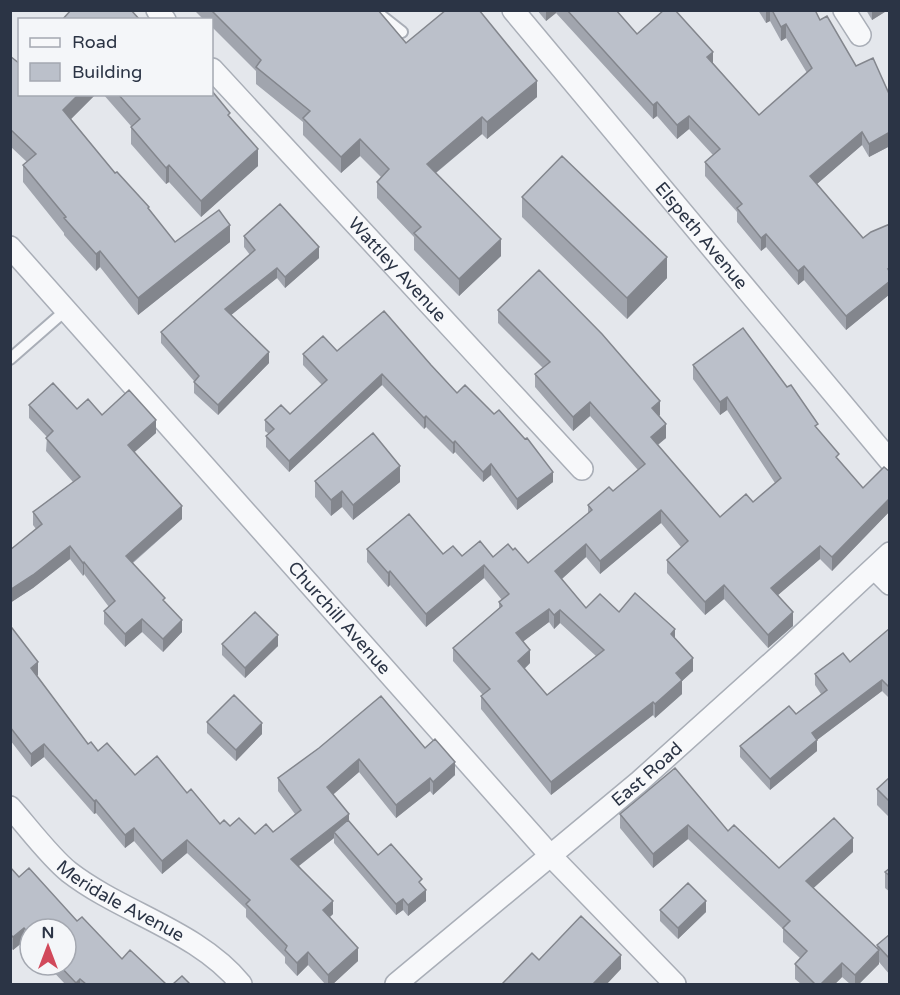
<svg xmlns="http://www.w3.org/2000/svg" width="900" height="995" viewBox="0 0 900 995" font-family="'Varela Round',sans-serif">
<rect width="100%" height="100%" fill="#e4e7ec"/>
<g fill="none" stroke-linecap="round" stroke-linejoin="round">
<defs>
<path id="service" d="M 374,10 L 402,32
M 10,359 L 66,310"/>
<g id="minor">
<path d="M 157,10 L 165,20"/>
<path id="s1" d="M 513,10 L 890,461"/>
<path d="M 844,10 L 860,35"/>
<path id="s2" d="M 212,69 L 582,469"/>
<path id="s3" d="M 10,247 L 550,855 L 675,984"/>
<path d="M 875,569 L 890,584"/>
<path id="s4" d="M 10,807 C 27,826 50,857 69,872 C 122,913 198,931 241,984"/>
<path id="s5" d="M 396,984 L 640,781 L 789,647 L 890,553"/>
</g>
</defs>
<use href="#service" stroke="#a9aeb7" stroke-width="14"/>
<use href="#minor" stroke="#a9aeb7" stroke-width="24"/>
<use href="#service" stroke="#f7f8fa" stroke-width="10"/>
<use href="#minor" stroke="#f7f8fa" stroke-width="21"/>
</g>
<path fill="#a1a5ae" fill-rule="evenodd" d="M 196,10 L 378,10 L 406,43 L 537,97 L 487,139 L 482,134 L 436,173 L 501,256 L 459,296 L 414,250 L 414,237 L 377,198 L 377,182 L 381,177 L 360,156 L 341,173 L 303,135 L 303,122 L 256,84 L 256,71 L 212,27 L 212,20 L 204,20 L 196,12 Z
M 537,10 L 616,10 L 637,34 L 713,63 L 759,115 L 807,73 L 786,38 L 781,41 L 770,21 L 766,23 L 758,10 L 815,10 L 820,20 L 856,66 L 890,96 L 890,146 L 869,157 L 862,145 L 817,184 L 863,238 L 890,224 L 890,294 L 846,330 L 804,280 L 798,285 L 766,247 L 761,251 L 737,222 L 737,212 L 705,176 L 705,162 L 713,155 L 689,129 L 677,139 L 657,116 L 653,119 L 556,13 L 546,21 Z
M 866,10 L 888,10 L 872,20 Z
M 10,56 L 20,94 L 96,94 L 71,119 L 115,173 L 149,209 L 175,242 L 230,242 L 138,315 L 100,267 L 96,271 L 64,235 L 64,233 L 23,182 L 23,165 L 27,162 L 10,146 Z
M 103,94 L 212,94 L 230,118 L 258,166 L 201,217 L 169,182 L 166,184 L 131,144 L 131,126 Z
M 522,197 L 667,278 L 627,319 L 522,217 Z
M 244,236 L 319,258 L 285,288 L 277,278 L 231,315 L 269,363 L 218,415 L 194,393 L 194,381 L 161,343 L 161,332 L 250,255 L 244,247 Z
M 498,310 L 660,415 L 658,416 L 666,438 L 658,445 L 720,517 L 753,502 L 775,483 L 727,410 L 720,415 L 693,379 L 693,365 L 818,430 L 839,461 L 863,488 L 890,472 L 890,511 L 832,571 L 820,559 L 778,595 L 793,626 L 768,648 L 724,599 L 705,615 L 667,573 L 667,560 L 681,547 L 661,523 L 600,574 L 586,557 L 562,579 L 586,608 L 619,612 L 675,639 L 693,671 L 682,681 L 682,694 L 655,718 L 653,715 L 551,795 L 481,709 L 481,696 L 483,695 L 453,661 L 453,648 L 499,608 L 499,602 L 502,600 L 484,578 L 426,627 L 390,585 L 388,587 L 367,562 L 367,549 L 462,556 L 493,557 L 513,550 L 528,563 L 588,513 L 588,505 L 613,491 L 638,470 L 590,416 L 573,431 L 535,387 L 535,374 L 543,368 L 498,323 ZM 549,622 L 554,629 L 560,623 L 596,656 L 547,695 L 524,669 L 530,663 L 523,641 Z
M 337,351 L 431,365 L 457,393 L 553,482 L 517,510 L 491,475 L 483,482 L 455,452 L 453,454 L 426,427 L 424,429 L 382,385 L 289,472 L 266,447 L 266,436 L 269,434 L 265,431 L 265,420 L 290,414 L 322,385 L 303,365 L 303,354 Z
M 29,405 L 77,409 L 102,415 L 156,433 L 134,452 L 182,519 L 133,563 L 165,603 L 182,632 L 163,652 L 142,632 L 125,647 L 104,624 L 104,611 L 109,607 L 84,574 L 83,576 L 70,559 L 33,588 L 10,603 L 10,550 L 36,529 L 33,525 L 33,512 L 73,482 L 46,451 L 47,437 L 29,418 Z
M 315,481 L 400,482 L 353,520 L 342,507 L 331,516 L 315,497 Z
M 890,628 L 890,699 L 882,691 L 817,740 L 817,751 L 770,790 L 740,757 L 740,746 L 796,714 L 821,694 L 815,685 L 815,674 L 850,662 Z
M 10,629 L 38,675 L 37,676 L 88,744 L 135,775 L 187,793 L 220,824 L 255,834 L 273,832 L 295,814 L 278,791 L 278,778 L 319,748 L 425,748 L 455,775 L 433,795 L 430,791 L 396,818 L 359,772 L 333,794 L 349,821 L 378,855 L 422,885 L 426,901 L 408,916 L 403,910 L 396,915 L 334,843 L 334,838 L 299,866 L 333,914 L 330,917 L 358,961 L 333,984 L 325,984 L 308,965 L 297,976 L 285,963 L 285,957 L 246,917 L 246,909 L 187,853 L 162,874 L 134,841 L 125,848 L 96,813 L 94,814 L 44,757 L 31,767 L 10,740 Z
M 222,644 L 278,646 L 245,678 L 222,655 Z
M 207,722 L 262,734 L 236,761 L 207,733 Z
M 890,777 L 890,818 L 877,805 L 877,789 Z
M 620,814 L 728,831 L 779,868 L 853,852 L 813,888 L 877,949 L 877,945 L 890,934 L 890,975 L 879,962 L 879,964 L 859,984 L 850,984 L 842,977 L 835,984 L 801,984 L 795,979 L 795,964 L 800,958 L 783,942 L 783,929 L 688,839 L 653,868 L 620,828 Z
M 10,867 L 19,877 L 77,921 L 122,959 L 166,984 L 65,984 L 47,965 L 66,965 L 30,929 L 30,947 L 24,941 L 13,950 L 10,947 Z
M 890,868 L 890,892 L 885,888 L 885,872 Z
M 660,910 L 706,912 L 678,939 L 660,921 Z"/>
<path fill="#83868d" d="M 546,10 L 556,10 L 556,13 L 546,21 Z
M 766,10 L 770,10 L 770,21 L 766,23 Z
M 872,10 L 888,10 L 872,20 Z
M 786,24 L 786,38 L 781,41 L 781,27 Z
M 713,52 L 713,66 L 707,57 Z
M 537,81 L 537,97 L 487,139 L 487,122 Z
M 79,94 L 96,94 L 63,127 L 63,110 Z
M 657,102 L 657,116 L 653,119 L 653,105 Z
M 689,116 L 689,129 L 677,139 L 677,125 Z
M 482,117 L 482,134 L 427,180 L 427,164 Z
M 862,132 L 862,145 L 810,190 L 810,176 Z
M 890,132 L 890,146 L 869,157 L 869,144 Z
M 360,139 L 360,156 L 341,173 L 341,157 Z
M 258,149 L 258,166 L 201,217 L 201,201 Z
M 169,165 L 169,182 L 166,184 L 166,168 Z
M 230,225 L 230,242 L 138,315 L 138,298 Z
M 766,234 L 766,247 L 761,251 L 761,238 Z
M 501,239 L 501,256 L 459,296 L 459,279 Z
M 319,247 L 319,258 L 285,288 L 285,277 Z
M 100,251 L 100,267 L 96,271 L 96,254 Z
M 667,257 L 667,278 L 627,319 L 627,298 Z
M 804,266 L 804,280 L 798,285 L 798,271 Z
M 277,268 L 277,278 L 225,320 L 225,309 Z
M 888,269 L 890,269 L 890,294 L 846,330 L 846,316 Z
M 269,352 L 269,363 L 218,415 L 218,405 Z
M 382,374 L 382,385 L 289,472 L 289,461 Z
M 727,397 L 727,410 L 720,415 L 720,402 Z
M 660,401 L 660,415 L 652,422 L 652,408 Z
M 590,402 L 590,416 L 573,431 L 573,417 Z
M 426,416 L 426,427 L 424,429 L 424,418 Z
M 156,420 L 156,433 L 128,458 L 128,445 Z
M 666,424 L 666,438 L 651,450 L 651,437 Z
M 455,441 L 455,452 L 453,454 L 453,443 Z
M 491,464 L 491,475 L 483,482 L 483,472 Z
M 400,466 L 400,482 L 353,520 L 353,505 Z
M 553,472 L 553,482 L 517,510 L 517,499 Z
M 342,491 L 342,507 L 331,516 L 331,500 Z
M 890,498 L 890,511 L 832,571 L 832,557 Z
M 182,506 L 182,519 L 126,568 L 126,556 Z
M 661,510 L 661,523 L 600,574 L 600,561 Z
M 586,544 L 586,557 L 555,585 L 555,571 Z
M 70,546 L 70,559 L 33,588 L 10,603 L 10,590 Z
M 820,546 L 820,559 L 771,601 L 771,588 Z
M 84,562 L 84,574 L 83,576 L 83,563 Z
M 484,565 L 484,578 L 426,627 L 426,614 Z
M 390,571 L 390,585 L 388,587 L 388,573 Z
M 724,585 L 724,599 L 705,615 L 705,602 Z
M 549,609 L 549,622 L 516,647 L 516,633 Z
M 560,610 L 560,623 L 554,629 L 554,615 Z
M 793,612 L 793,626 L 768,648 L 768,635 Z
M 142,619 L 142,632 L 125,647 L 125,634 Z
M 182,620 L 182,632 L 163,652 L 163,639 Z
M 675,629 L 675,642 L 671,634 Z
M 278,635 L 278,646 L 245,678 L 245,668 Z
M 530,650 L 530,663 L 518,675 L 518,661 Z
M 693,658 L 693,671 L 682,681 L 682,694 L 655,718 L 655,704 L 676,673 Z
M 38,662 L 38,675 L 31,681 L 31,668 Z
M 882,680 L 882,691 L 817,740 L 817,751 L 770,790 L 770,779 L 812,733 Z
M 653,702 L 653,715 L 551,795 L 551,782 Z
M 262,723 L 262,734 L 236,761 L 236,750 Z
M 44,744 L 44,757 L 31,767 L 31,754 Z
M 359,759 L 359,772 L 327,800 L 327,787 Z
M 455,762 L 455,775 L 433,795 L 433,782 Z
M 430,778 L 430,791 L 396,818 L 396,805 Z
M 96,800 L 96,813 L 94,814 L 94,801 Z
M 349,814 L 349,827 L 334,832 L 334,838 L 291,872 L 291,859 Z
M 688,825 L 688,839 L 653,868 L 653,854 Z
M 134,828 L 134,841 L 125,848 L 125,835 Z
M 853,838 L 853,852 L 806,895 L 806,881 Z
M 187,840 L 187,853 L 162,874 L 162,861 Z
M 426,890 L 426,901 L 408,916 L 408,905 Z
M 403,899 L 403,910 L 396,915 L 396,904 Z
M 333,901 L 333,914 L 323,923 L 323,910 Z
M 706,901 L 706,912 L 678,939 L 678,928 Z
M 24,928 L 24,941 L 13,950 L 13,937 Z
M 358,948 L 358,961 L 333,984 L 328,984 L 328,975 Z
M 879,950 L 879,964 L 859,984 L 855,984 L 855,975 Z
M 308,952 L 308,965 L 297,976 L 297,963 Z
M 621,955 L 621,969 L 607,984 L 593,984 Z
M 842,963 L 842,977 L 835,984 L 821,984 Z
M 80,979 L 80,984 L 76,984 L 76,983 Z"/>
<path fill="#bbc0ca" stroke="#83868d" stroke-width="1.5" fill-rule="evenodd" d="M 71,10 L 131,10 L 140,20 L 62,20 Z
M 211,10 L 378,10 L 406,43 L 446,10 L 479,10 L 537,81 L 487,122 L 482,117 L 427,164 L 501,239 L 459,279 L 414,233 L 421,227 L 377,182 L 389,169 L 360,139 L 341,157 L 303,118 L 310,111 L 256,67 L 261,60 Z
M 567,10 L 616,10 L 637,34 L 664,10 L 675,10 L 713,52 L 707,57 L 759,115 L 812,68 L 786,24 L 781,27 L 772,10 L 815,10 L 820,20 L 827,16 L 856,66 L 873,58 L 890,96 L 890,132 L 869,144 L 862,132 L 810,176 L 863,238 L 871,232 L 890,224 L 890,269 L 888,269 L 890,273 L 890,281 L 846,316 L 804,266 L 798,271 L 766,234 L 761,238 L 737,208 L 742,204 L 705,162 L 720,149 L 689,116 L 677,125 L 657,102 L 653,105 Z
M 10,56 L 20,64 L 20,94 L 79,94 L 63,110 L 115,173 L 117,172 L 149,207 L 148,208 L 175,242 L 219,210 L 230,225 L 138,298 L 100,251 L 96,254 L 64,218 L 66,217 L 23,165 L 36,154 L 10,129 Z
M 212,91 L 230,113 L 228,115 L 258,149 L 201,201 L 169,165 L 166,168 L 131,127 L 140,119 L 118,94 L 212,94 Z
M 562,156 L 667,257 L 627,298 L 522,197 Z
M 280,204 L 319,247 L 285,277 L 277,268 L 225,309 L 269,352 L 218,405 L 194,382 L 199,376 L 161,332 L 255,250 L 244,236 Z
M 539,270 L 602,334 L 660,401 L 652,408 L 666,424 L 651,437 L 720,517 L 746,494 L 753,502 L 781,478 L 727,397 L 720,402 L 693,365 L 743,328 L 787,387 L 791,385 L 818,424 L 815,426 L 839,454 L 836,457 L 863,488 L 884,467 L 890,472 L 890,498 L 832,557 L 820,546 L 771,588 L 793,612 L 768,635 L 724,585 L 705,602 L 667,560 L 688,541 L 661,510 L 600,561 L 586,544 L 555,571 L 586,608 L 600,594 L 619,612 L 635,593 L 675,629 L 671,634 L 693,658 L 676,673 L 682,680 L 655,704 L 653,702 L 551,782 L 481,696 L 490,689 L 453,648 L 502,606 L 499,602 L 509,594 L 484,565 L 426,614 L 390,571 L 388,573 L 367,549 L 409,514 L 443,554 L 453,546 L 462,556 L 480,541 L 493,557 L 508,544 L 513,550 L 515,548 L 528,563 L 592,510 L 588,505 L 609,487 L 613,491 L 645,464 L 590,402 L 573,417 L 535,374 L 550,362 L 498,310 ZM 549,609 L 554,615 L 560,610 L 604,650 L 547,695 L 518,661 L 530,650 L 516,633 Z
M 384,311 L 431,365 L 457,393 L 465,385 L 494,414 L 499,410 L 525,439 L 527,438 L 553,472 L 517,499 L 491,464 L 483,472 L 455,441 L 453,443 L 426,416 L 424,418 L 382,374 L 289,461 L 266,436 L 274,429 L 265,420 L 281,405 L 290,414 L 327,380 L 303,354 L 323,336 L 337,351 Z
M 53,383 L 77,409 L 88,399 L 102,415 L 129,390 L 156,420 L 128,445 L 182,506 L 126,556 L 165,598 L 163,600 L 182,620 L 163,639 L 142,619 L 125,634 L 104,611 L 115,601 L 84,562 L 83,563 L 70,546 L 33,575 L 10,590 L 10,550 L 42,524 L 33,512 L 80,477 L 46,438 L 53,431 L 29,405 Z
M 373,433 L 400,466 L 353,505 L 342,491 L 331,500 L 315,481 Z
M 255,612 L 278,635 L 245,668 L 222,644 Z
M 12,628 L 38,662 L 31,668 L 88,744 L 91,742 L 98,751 L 107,743 L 135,775 L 157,756 L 187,793 L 191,789 L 220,824 L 224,820 L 230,826 L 239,818 L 255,834 L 266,824 L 273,832 L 301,810 L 278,778 L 319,748 L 381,696 L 425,748 L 435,739 L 455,762 L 433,782 L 430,778 L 396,805 L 359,759 L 327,787 L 349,814 L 291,859 L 333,901 L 323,910 L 358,948 L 328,975 L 308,952 L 297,963 L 285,950 L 287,946 L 246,904 L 250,900 L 187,840 L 162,861 L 134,828 L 125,835 L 96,800 L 94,801 L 44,744 L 31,754 L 10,727 L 10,629 Z
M 890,628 L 890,688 L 882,680 L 812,733 L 817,740 L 770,779 L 740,746 L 789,706 L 796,714 L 827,690 L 815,674 L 843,653 L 850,662 Z
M 234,695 L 262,723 L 236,750 L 207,722 Z
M 675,768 L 728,831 L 734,825 L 779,868 L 834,818 L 853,838 L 806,881 L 879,950 L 855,975 L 842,963 L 821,984 L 815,984 L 795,964 L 807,951 L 783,928 L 790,921 L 688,825 L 653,854 L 620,814 Z
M 890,777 L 890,802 L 877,789 Z
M 348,820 L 378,855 L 391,844 L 422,879 L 419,882 L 426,890 L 408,905 L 403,899 L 396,904 L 334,832 Z
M 10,867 L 19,877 L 29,868 L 77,921 L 82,917 L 122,959 L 130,950 L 166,984 L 86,984 L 80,979 L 76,983 L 59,965 L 66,965 L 66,929 L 30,929 L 30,935 L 24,928 L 13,937 L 10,934 Z
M 890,868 L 890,876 L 885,872 Z
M 688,883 L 706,901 L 678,928 L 660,910 Z
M 581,916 L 621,955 L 593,984 L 502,984 L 532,953 L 539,960 Z
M 890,934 L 890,959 L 877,945 Z
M 182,976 L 190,984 L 173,984 Z"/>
<g text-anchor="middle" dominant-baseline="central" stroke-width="5" stroke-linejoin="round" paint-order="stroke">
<g font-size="18" fill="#2b3445" stroke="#f4f6f9">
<text stroke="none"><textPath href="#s1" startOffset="294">Elspeth Avenue</textPath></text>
<text stroke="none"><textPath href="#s2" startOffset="273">Wattley Avenue</textPath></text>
<text stroke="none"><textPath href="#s3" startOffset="496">Churchill Avenue</textPath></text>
<text stroke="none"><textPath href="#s5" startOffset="327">East Road</textPath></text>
<text stroke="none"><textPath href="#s4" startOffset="147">Meridale Avenue</textPath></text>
</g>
</g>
<rect width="900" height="995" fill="none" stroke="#2b3445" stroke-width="24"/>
<rect x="18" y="18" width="195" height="78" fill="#f4f6f9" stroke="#a4a8b1" stroke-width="1.5"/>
<rect x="30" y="38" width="30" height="9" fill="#f7f8fa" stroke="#a4a8b1" stroke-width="1.5"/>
<text x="72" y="48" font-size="18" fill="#2b3445">Road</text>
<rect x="30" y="63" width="30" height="18" fill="#bbc0ca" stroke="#a4a8b1" stroke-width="1.5"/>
<text x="72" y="78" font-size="18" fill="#2b3445">Building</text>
<g transform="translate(48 947)"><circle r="28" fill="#f4f6f9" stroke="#a4a8b1" stroke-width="1.5"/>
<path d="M0-4.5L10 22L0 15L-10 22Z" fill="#d1495b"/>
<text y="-9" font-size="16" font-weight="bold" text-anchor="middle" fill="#2b3445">N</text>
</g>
</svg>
